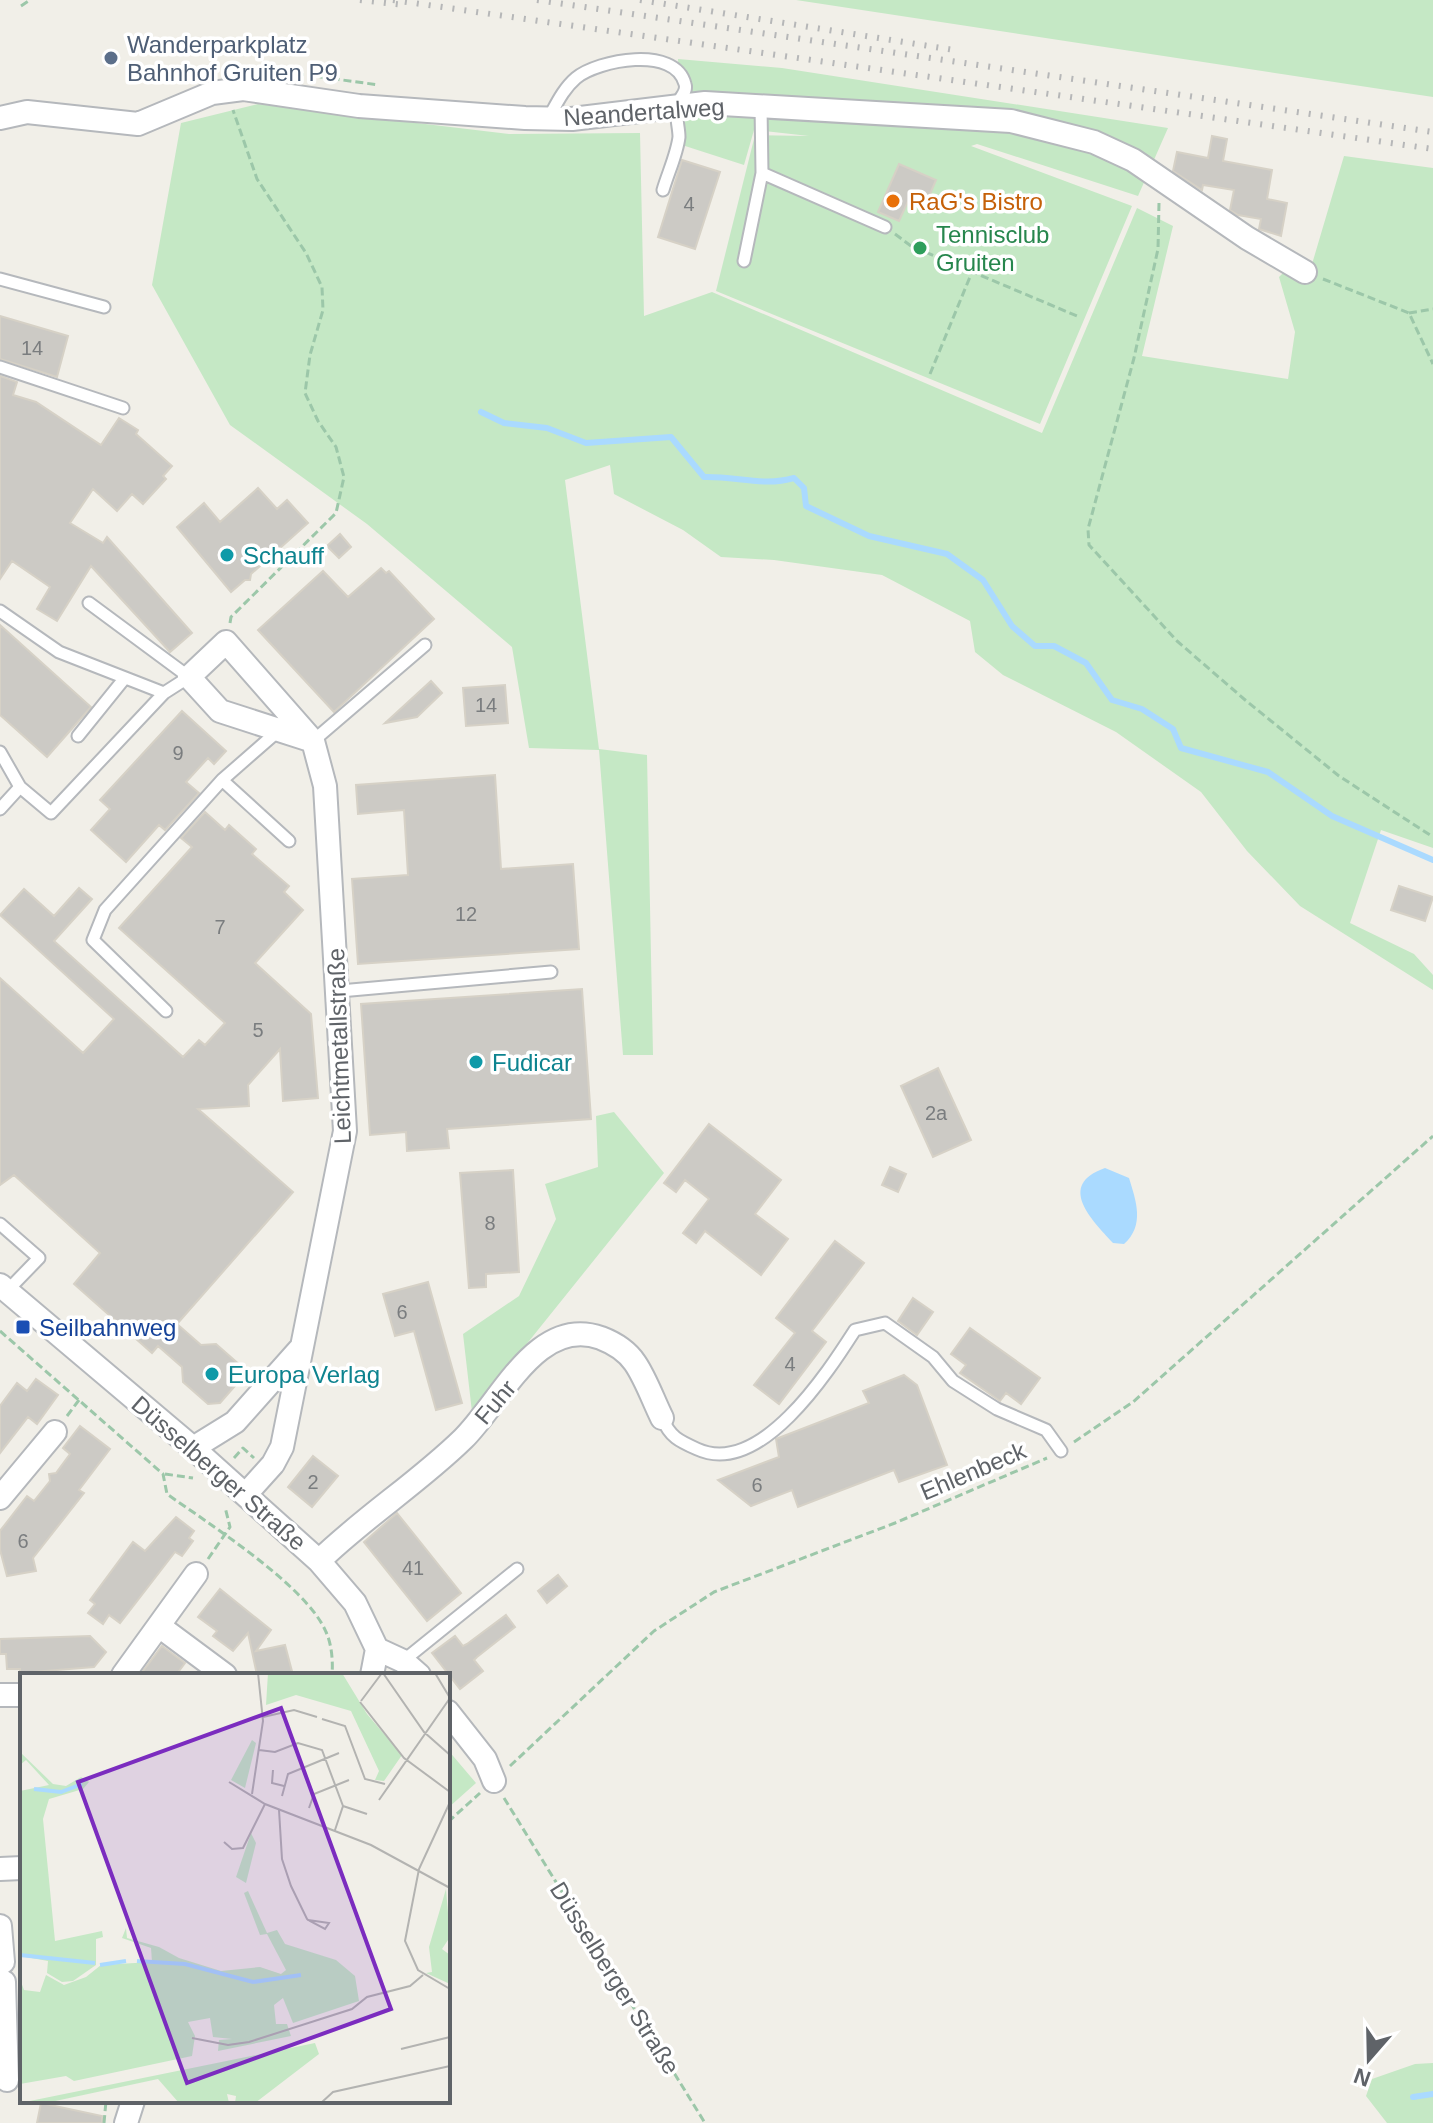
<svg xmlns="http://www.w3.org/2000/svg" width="1433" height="2123" viewBox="0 0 1433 2123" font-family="Arial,sans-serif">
<rect width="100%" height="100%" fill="#f1efe8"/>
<path fill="#c5e8c5" d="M 796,0 L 1433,0 L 1433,97 Z
M 678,59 L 782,68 L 1168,128 L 1138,196 L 977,144 L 971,146 L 1132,206 L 1040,424 L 716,291 L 755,135 L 809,136 L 754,130 L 744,165 L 682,145 Z
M 258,104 L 509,134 L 640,133 L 644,316 L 712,292 L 1042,433 L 1137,208 L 1173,226 L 1142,356 L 1288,379 L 1295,332 L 1279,277 L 1284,272 L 1307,281 L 1344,156 L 1433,168 L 1433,848 L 1381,830 L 1350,923 L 1414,954 L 1433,975 L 1433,990 L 1300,906 L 1247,851 L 1201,792 L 1116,732 L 1003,675 L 975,652 L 970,621 L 882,575 L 774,560 L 721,557 L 683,530 L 614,494 L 610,465 L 565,480 L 599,749 L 647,755 L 653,1055 L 623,1055 L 599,750 L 529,748 L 512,647 L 367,524 L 230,425 L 152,285 L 181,123 Z
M 614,1112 L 664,1173 L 472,1412 L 463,1334 L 519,1296 L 556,1219 L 545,1184 L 598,1167 L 596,1116 Z
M 448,1750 L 476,1783 L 448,1808 Z
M 1433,2063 L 1433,2123 L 1387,2123 L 1366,2096 L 1372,2079 L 1415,2064 Z"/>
<path fill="#aadaff" d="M 1105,1168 L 1129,1178 C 1136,1201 1145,1225 1124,1244 L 1113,1243 C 1092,1220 1056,1185 1105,1168 Z"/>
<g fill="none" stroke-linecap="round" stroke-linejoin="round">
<path stroke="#aadaff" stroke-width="6" d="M 481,412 L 504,423 L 547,428 L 586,443 L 671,437 L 704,477 C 736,476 763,487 794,478 L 804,488 L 806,506 L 869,536 L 947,554 L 983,580 L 1012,626 L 1035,646 L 1054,646 L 1086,663 L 1112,700 L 1142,709 L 1173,729 L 1181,748 L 1268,772 L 1332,816 L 1433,860
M 1413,2097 L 1433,2094"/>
</g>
<path fill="#cccac5" stroke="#d6d1c6" stroke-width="2" d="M 1212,136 L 1227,139 L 1223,161 L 1272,170 L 1267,199 L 1287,203 L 1281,236 L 1259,229 L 1261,219 L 1238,215 L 1230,210 L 1234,190 L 1203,185 L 1202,190 L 1173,171 L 1177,152 L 1208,158 Z
M 682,160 L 720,172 L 695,249 L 658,237 Z
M 899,164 L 936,180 L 925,206 L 909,199 L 899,221 L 878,212 Z
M 0,316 L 68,336 L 57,377 L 0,359 Z
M 0,376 L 17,382 L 13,395 L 36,402 L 101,445 L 119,418 L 138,430 L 136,434 L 172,466 L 163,476 L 166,479 L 143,504 L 132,494 L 117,511 L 93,489 L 70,523 L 103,543 L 107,537 L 192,633 L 170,652 L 91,566 L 57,621 L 37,609 L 50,587 L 12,561 L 0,579 Z
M 258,488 L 277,509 L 287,500 L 308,523 L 251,574 L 250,580 L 245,580 L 231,592 L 177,527 L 204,503 L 220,522 Z
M 340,534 L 351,547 L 339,558 L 327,546 Z
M 381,568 L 386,573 L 389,571 L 434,619 L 334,712 L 258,630 L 323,571 L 348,597 Z
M 0,625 L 91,707 L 47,757 L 0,715 Z
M 431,681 L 442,693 L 417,717 L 385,723 Z
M 505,685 L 508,723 L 466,726 L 463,688 Z
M 182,711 L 226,751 L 214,764 L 208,758 L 186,782 L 199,793 L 165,830 L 159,825 L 126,862 L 91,830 L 110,809 L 100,800 Z
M 495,775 L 501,869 L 573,864 L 579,949 L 358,964 L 352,879 L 408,875 L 404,810 L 358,814 L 356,785 Z
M 205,812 L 225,830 L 229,825 L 256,849 L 252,854 L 289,886 L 284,892 L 303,910 L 255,963 L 311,1014 L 318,1098 L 283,1101 L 280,1049 L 248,1085 L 249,1106 L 198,1109 L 293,1192 L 177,1324 L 201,1345 L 216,1344 L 241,1366 L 242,1378 L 220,1403 L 208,1404 L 183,1382 L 182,1367 L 158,1346 L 152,1353 L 74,1284 L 100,1253 L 14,1175 L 0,1185 L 0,978 L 83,1053 L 114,1019 L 0,915 L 24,889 L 54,916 L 79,888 L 92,899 L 54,941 L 183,1057 L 199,1040 L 205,1045 L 225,1023 L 119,928 L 192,847 L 181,838 Z
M 1399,886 L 1433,897 L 1425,921 L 1391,910 Z
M 582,989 L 591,1119 L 447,1129 L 449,1148 L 407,1151 L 406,1132 L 370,1135 L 361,1004 Z
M 938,1068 L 971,1140 L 933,1157 L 901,1086 Z
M 709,1124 L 781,1180 L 755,1214 L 788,1239 L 761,1275 L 705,1231 L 696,1243 L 683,1233 L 709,1199 L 685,1180 L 676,1192 L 664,1183 Z
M 890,1167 L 906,1174 L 898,1192 L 882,1185 Z
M 513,1170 L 519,1272 L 486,1274 L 486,1287 L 469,1288 L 460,1173 Z
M 835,1241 L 864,1263 L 812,1331 L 826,1342 L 779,1404 L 754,1385 L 795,1333 L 776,1318 Z
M 428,1282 L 462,1403 L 436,1410 L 414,1331 L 395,1336 L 383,1294 Z
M 913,1298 L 933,1312 L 917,1335 L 898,1321 Z
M 970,1328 L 1040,1378 L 1021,1404 L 1006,1393 L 1000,1401 L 960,1373 L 966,1365 L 951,1354 Z
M 904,1375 L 917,1385 L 947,1465 L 899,1482 L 894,1470 L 798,1507 L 792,1490 L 751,1506 L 718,1480 L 779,1457 L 776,1439 L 869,1403 L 863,1391 Z
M 36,1379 L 58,1395 L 37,1424 L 28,1417 L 0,1453 L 0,1406 L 17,1383 L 27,1391 Z
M 80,1426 L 110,1449 L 79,1490 L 84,1493 L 33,1558 L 36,1571 L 7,1576 L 0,1550 L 0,1531 L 27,1496 L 34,1501 L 50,1481 L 49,1474 L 56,1473 L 70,1454 L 63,1448 Z
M 313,1456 L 338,1476 L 312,1507 L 288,1487 Z
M 397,1513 L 461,1593 L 427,1621 L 364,1542 Z
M 176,1517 L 194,1531 L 189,1538 L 193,1541 L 182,1556 L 175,1552 L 120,1623 L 109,1615 L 103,1624 L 88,1613 L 95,1604 L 90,1600 L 133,1542 L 145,1551 Z
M 558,1575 L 567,1586 L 547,1603 L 538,1591 Z
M 220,1589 L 271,1630 L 256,1651 L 285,1645 L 293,1675 L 257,1675 L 248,1633 L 233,1651 L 213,1636 L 217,1631 L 198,1617 Z
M 506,1615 L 515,1627 L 477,1657 L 474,1660 L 483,1671 L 460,1689 L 432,1653 L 455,1636 L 463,1646 L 467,1644 Z
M 90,1636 L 106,1652 L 94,1667 L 20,1673 L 20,1669 L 7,1669 L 6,1654 L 0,1654 L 0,1639 Z
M 162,1646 L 185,1663 L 176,1675 L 140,1675 Z
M 41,2103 L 102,2116 L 102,2123 L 37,2123 Z"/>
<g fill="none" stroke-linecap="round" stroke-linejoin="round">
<defs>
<path id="service" d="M 548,119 C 556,105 563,89 576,78 C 598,60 675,45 685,84 C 688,93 678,98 677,106 C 675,116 679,127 679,137 C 677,154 668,173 663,190
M 762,173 L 885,227
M 744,261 L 762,173 L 761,106
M 0,279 L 104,307
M 0,367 L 123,408
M 0,611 L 59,652 L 164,693
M 278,731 L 222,780 L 289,841
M 78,736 L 124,679
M 313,741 L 425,645
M 0,752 L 20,787 L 51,813 L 164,693 L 189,677 L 89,603
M 0,809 L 20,787
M 340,991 L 551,972
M 166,1011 L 93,940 L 105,910 L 222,780
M 0,1224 L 39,1258 L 7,1291
M 662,1418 C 670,1437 679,1441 697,1449 C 760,1478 828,1372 855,1330 L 885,1323 L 933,1357 L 953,1381 L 997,1409 L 1046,1430 L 1061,1451
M 403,1661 L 517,1569"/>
<path id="minor" d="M 0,118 L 27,112 L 138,124 L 212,93 L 243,89 L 359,106 L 525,118 L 572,119 L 705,103 L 1011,121 L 1094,142 L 1133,160 L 1247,238 L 1305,272
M 0,1285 L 193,1448 L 319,1561 L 355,1603 L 377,1649 L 403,1661 L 419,1675
M 193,1448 L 235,1422 L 299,1350
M 246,1494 L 273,1464 L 282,1447 L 345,1131 L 325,786 L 313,741 L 226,642 L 189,677 L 220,711 L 313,741
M 0,1498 L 55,1432
M 319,1561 C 364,1517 418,1483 463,1439 C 501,1402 537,1315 601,1338 C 614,1343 627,1351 635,1363 C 646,1379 653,1400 662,1418
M 159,1626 L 225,1675
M 123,1675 L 196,1574
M 372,1675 L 377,1649
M 0,1695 L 22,1695
M 448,1712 L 485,1759 L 494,1781
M 0,1869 L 22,1868
M 0,1926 L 3,1962
M 4,1982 L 7,2080
M 126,2123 L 133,2101"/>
</defs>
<use href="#service" stroke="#b5b8bc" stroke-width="15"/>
<use href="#minor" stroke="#b5b8bc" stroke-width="26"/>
<path stroke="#9cc7a9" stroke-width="3" stroke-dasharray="8 4" stroke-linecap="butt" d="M 21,6 L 30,0
M 284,72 L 379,85
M 1159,203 L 1158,249 L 1134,358 L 1088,529 L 1089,545 L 1177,641 L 1244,699 L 1339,776 L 1433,837
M 895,234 L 911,246 L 1077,316
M 1323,279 L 1409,313 L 1433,364
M 1409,313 L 1433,309
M 930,374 L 972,272
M 230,623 L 231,617 L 336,513 L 344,477 L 336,447 L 318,421 L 305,393 L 310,355 L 323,310 L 322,287 L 306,253 L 257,179 L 233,110
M 0,1331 L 163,1474 L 167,1494 C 209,1524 307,1586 326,1632 C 332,1645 333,1662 332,1675
M 67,1416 L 79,1400
M 1074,1442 L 1133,1402 L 1433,1136
M 234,1458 L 243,1448 L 254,1458
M 165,1474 L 193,1478
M 208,1559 L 230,1527 L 225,1507
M 510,1766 L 654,1631 L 714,1592 L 895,1523 L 1047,1458
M 504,1798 L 705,2123
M 448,1822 L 480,1793
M 104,2123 L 106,2101"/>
<use href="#service" stroke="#fff" stroke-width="11"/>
<use href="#minor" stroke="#fff" stroke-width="22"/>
<path stroke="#b6b7b8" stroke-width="6" stroke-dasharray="2 10" stroke-linecap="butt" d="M 360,0 L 404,5
M 393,0 L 1433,149
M 537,0 L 1433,132
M 640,0 L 954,50"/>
</g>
<circle fill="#5c6f8a" stroke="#fff" stroke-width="3" cx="111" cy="58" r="8"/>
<circle fill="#e8710a" stroke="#fff" stroke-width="3" cx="893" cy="201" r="8"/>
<circle fill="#2e9e5b" stroke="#fff" stroke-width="3" cx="920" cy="248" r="8"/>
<g fill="#0f9aa8" stroke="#fff" stroke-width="3">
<circle cx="227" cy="555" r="8"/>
<circle cx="476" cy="1062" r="8"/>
<circle cx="212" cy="1374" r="8"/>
</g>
<rect fill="#1a4fb4" stroke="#fff" stroke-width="3" x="15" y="1319" width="16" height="16" rx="4"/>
<g text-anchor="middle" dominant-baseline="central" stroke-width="7" stroke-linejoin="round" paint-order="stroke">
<g font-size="20" fill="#7a7d7f">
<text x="689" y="204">4</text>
<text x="32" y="348">14</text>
<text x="486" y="705">14</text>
<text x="178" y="753">9</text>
<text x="466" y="914">12</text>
<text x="220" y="927">7</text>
<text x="258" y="1030">5</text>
<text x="936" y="1113">2a</text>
<text x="490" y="1223">8</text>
<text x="402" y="1312">6</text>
<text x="790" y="1364">4</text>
<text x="313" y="1482">2</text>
<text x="757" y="1485">6</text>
<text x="23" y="1541">6</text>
<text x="413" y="1568">41</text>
</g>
<g font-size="24" fill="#4e5e75" stroke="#fff" text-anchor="start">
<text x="127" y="44">Wanderparkplatz<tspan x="127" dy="28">Bahnhof Gruiten P9</tspan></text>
</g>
<g font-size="24" fill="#5f6368" stroke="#fff">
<text transform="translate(644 112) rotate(-4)">Neandertalweg</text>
<text transform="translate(339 1046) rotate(-92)">Leichtmetallstraße</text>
<text transform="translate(495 1402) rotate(-50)">Fuhr</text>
<text transform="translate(973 1471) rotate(-23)">Ehlenbeck</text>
<text transform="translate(219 1473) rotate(41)">Düsselberger Straße</text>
<text transform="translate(615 1978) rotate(58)">Düsselberger Straße</text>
</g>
<g font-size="24" fill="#c56008" stroke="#fff" text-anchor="start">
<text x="909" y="201">RaG's Bistro</text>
</g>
<g font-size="24" fill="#27864d" stroke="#fff" text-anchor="start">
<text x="936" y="234">Tennisclub<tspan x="936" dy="28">Gruiten</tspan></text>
</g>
<g font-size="24" fill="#0d838f" stroke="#fff" text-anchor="start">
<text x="243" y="555">Schauff</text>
<text x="492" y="1062">Fudicar</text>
<text x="228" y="1374">Europa Verlag</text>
</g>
<g font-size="24" fill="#164399" stroke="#fff" text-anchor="start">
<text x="39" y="1327">Seilbahnweg</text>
</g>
</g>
<g transform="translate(20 1673)">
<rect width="430" height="430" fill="#f1efe8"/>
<path d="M 248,0 L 322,0 L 347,41 L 382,82 L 364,108 L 355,107 L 359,98 L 331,38 L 276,22 L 246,32 ZM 232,67 L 236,70 L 225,115 L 211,107 ZM 0,79 L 33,111 L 46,113 L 61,104 L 69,109 L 63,116 L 29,126 L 23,146 L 35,268 L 82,258 L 83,264 L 76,266 L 76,292 L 53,308 L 42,309 L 27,300 L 28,288 L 0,283 L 0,118 L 29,112 L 6,87 L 0,92 ZM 231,160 L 236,170 L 226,210 L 216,204 ZM 426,216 L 430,264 L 422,276 L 430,282 L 430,311 L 406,300 L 412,299 L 409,274 ZM 228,218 L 247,260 L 257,257 L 265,271 L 316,287 L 335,303 L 339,328 L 273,350 L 263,325 L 254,332 L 256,351 L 267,351 L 271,363 L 198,378 L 199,367 L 212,366 L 193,364 L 190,345 L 168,349 L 175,363 L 172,383 L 54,408 L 46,403 L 0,411 L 0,306 L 4,317 L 20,319 L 26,302 L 44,312 L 66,304 L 81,292 L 132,289 L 131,275 L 102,265 L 106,255 L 107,265 L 139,274 L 159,285 L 201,298 L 240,294 L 261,301 L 266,297 L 247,261 L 240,262 L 224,220 ZM 295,370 L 299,381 L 235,430 L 215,430 L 216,423 L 207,421 L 209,430 L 159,430 L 138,406 L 26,430 L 0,430 Z" fill="#c5e8c5"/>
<path fill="none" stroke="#aadaff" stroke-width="4" d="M 14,116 L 41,119 L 62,111M 0,282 L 75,290M 117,288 L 165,291 L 233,309 L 281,302M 80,292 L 106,288"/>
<path fill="none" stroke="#b3b3b1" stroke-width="2" d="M 363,0 L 404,59 L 430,82M 415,0 L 430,25M 341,28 L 362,0M 340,29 L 384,85 L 430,119M 243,44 L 274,37 L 297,44M 302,46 L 325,53 L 345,106 L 365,111M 239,77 L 255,79 L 278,70 L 302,77 L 323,133 L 315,157M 253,97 L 252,110 L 264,113M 209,109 L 245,131 L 351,172 L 430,215M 232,121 L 243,48 L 238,0M 262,123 L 268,101 L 319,80M 359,127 L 430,25M 430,129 L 399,196 L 385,268 L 398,297 L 430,316M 323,133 L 347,141M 289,135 L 294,121 L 329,107M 259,137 L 262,186 L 271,213 L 287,246 L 288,247 L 305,256 L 309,250 L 288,247M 204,169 L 212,176 L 223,175 L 245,131M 172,365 L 208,372 L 229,369 L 332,336 L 347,324 L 390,313 L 403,302M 381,376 L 430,364M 301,430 L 313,419 L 430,393"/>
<path fill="#7b2cbf" fill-opacity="0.15" stroke="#7b2cbf" stroke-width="4" d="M 261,35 L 371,336 L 167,410 L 58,109 Z"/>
<rect width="430" height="430" fill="none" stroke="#5f6368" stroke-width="4"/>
</g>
<g transform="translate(1369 2059) rotate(200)" stroke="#ffffff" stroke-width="6" paint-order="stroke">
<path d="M0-6L14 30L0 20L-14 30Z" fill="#5f6368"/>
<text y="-12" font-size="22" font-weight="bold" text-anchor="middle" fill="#5f6368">N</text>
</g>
</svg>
